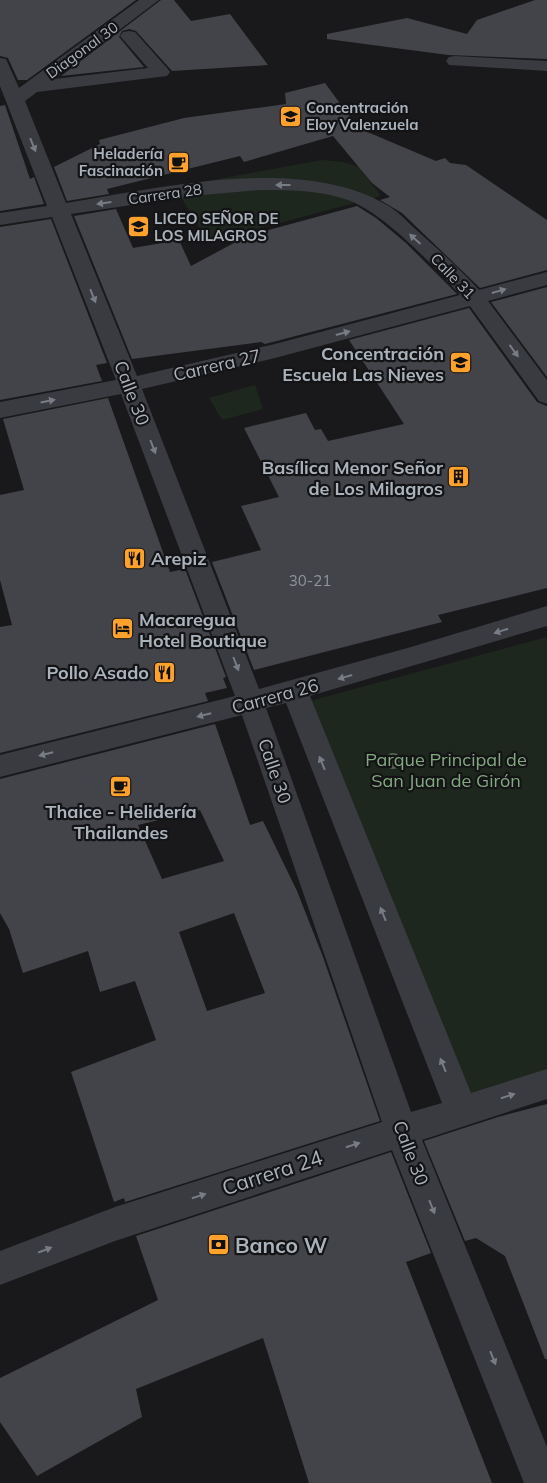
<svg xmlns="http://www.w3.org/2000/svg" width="547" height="1483" viewBox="0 0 547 1483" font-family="Mulish,sans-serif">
<rect width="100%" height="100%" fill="#19191b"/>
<path fill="#1e271e" d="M 322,160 L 343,162 L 359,167 L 381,196 L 208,242 L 175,187 Z
M 255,385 L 263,409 L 222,420 L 209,398 Z
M 547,637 L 547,1071 L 468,1095 L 310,701 Z"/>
<path fill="#434449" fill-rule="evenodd" d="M 0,0 L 136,0 L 27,80 L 18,80 L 8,58 L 0,56 Z
M 161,0 L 174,0 L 191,21 L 230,14 L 268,65 L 172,71 L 136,31 L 129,29 L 122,31 L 119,37 L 144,67 L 61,76 Z
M 535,0 L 547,0 L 547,59 L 448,55 L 327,39 L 327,34 L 407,18 L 467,34 L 477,20 Z
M 325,83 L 358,128 L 436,161 L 445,158 L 450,163 L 466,165 L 547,220 L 547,270 L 480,288 L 402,213 L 380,200 L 390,197 L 372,183 L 333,136 L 244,162 L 240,156 L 107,189 L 109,194 L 67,201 L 54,167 L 100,144 L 99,140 L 184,118 L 286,104 L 285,93 Z
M 5,105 L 30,179 L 34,177 L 44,204 L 0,211 L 0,106 Z
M 357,206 L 376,218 L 406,243 L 457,294 L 265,344 L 261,342 L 132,359 L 74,216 L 116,209 L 133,248 L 179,240 L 191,266 L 247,236 Z
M 51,219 L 107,363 L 96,365 L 102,381 L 0,400 L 0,227 Z
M 547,287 L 547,377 L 491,302 Z
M 469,308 L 537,402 L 547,406 L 547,588 L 438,615 L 442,622 L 254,670 L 212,562 L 261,550 L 241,506 L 279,497 L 244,428 L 306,413 L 315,430 L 321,429 L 328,441 L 404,424 L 349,340 Z
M 108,398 L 170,572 L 185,569 L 226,677 L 223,678 L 227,688 L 205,693 L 208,701 L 0,753 L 0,627 L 12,625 L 0,580 L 0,495 L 24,490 L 3,419 Z
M 215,724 L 250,825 L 263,821 L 297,891 L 323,957 L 380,1121 L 125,1202 L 124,1198 L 114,1202 L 71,1072 L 156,1040 L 135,981 L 100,992 L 88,951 L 23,973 L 9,929 L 0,913 L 0,779 ZM 200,810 L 224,861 L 162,879 L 138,825 ZM 234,913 L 265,993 L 207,1011 L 179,932 Z
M 547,1104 L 547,1359 L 545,1359 L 505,1256 L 476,1238 L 465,1241 L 424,1141 L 498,1117 Z
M 391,1152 L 431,1253 L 406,1262 L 492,1483 L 309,1483 L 263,1338 L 136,1389 L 142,1417 L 37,1476 L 0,1422 L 0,1378 L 158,1300 L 136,1236 Z"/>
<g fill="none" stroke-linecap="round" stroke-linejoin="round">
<path fill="#393b41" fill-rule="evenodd" d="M 139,0 L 159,0 L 54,79 L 148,68 L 120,36 L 123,32 L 129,31 L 135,32 L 167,68 L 170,72 L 167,76 L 37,92 L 25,101 L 66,203 C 161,188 300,154 387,205 C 396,210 405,219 413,227 C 436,247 458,267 479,290 L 547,272 L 547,285 L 488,301 L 547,380 L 547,404 L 539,401 L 470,306 L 275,358 L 142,389 L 259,689 L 411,647 L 547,606 L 547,626 L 310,696 L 471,1093 L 547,1069 L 547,1099 L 422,1140 L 547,1447 L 547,1483 L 524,1483 L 392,1150 L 115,1241 L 0,1285 L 0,1251 L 115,1207 L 382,1122 L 242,715 L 0,777 L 0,755 L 235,696 L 121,394 L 0,418 L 0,402 L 116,380 L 52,217 L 0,225 L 0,213 L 47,206 L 0,86 L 0,58 L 6,59 L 19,88 ZM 260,190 C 290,190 320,190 348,200 C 384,213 434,266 460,295 L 275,344 L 137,376 L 71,214 L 192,196 ZM 286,703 L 442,1103 L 411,1112 L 266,708 Z
M 455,56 L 547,61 L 547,71 L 449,65 L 446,61 L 449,57 Z"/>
</g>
<circle fill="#536852" cx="393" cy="761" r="8"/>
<defs><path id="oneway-solid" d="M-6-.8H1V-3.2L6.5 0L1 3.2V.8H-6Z" transform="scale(1.25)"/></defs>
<g fill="#777c85">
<use href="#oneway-solid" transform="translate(33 145) rotate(68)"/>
<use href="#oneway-solid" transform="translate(283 185) rotate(-180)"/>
<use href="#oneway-solid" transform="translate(104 203) rotate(172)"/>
<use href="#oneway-solid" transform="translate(415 239) rotate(-138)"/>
<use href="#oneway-solid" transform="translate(499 291) rotate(-16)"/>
<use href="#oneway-solid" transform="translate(93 296) rotate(68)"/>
<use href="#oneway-solid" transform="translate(343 333) rotate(-15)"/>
<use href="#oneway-solid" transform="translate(514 351) rotate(54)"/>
<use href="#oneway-solid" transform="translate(48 401) rotate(-11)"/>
<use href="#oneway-solid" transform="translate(153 447) rotate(69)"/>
<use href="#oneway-solid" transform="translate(501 631) rotate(162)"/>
<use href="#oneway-solid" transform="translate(236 664) rotate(69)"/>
<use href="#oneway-solid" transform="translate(345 677) rotate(164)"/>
<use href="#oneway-solid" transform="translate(204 715) rotate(166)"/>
<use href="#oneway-solid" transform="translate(46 754) rotate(166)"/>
<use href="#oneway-solid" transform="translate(322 763) rotate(-112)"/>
<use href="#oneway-solid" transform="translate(383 914) rotate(-112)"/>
<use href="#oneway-solid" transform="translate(443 1065) rotate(-112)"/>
<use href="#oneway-solid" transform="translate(508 1096) rotate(-17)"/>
<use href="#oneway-solid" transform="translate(353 1145) rotate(-18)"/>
<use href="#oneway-solid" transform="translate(199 1196) rotate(-18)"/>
<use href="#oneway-solid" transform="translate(432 1207) rotate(68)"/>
<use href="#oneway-solid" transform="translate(45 1250) rotate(-21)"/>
<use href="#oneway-solid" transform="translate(493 1358) rotate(68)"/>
</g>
<defs>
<symbol id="school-square" viewBox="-11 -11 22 22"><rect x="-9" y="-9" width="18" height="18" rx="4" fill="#ffa12d" stroke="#141416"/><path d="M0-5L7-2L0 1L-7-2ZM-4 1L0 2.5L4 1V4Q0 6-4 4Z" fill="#111"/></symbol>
<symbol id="cafe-square" viewBox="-11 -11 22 22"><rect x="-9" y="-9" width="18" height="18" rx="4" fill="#ffa12d" stroke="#141416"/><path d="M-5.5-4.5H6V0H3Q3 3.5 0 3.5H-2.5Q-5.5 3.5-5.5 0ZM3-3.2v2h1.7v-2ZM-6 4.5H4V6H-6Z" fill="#111"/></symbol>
<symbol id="building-square" viewBox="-11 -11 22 22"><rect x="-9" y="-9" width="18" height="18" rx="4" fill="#ffa12d" stroke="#141416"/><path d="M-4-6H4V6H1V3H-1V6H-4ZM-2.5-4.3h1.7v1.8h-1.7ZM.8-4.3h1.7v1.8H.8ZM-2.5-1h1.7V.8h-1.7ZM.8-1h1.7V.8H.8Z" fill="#111"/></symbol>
<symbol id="restaurant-square" viewBox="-11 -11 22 22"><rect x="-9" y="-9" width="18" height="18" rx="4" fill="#ffa12d" stroke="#141416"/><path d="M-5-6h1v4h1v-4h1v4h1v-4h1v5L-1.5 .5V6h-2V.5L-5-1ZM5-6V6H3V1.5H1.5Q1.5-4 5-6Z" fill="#111"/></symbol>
<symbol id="hotel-square" viewBox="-11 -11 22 22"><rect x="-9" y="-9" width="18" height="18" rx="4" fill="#ffa12d" stroke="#141416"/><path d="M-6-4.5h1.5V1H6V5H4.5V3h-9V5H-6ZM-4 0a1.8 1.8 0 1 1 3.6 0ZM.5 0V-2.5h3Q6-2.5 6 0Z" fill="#111"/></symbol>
<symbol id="bank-square" viewBox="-11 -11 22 22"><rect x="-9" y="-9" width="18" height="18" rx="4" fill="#ffa12d" stroke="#141416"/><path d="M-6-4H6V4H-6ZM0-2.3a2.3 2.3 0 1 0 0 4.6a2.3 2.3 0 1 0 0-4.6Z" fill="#111"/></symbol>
</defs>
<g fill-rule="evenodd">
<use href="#school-square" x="278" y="104" width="25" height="25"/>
<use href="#cafe-square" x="166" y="150" width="25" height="25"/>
<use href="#school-square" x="126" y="214" width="25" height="25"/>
<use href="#school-square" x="448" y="350" width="25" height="25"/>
<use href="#building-square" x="446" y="464" width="25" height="25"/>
<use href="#restaurant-square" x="122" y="546" width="25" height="25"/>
<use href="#hotel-square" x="110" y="616" width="25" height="25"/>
<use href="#restaurant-square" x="152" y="660" width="25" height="25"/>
<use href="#cafe-square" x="108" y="774" width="25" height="25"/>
<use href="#bank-square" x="206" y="1232" width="25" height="25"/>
</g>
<g text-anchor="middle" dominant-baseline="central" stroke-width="4.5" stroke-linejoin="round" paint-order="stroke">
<g font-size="15" fill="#aab2bc" stroke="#141416">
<text transform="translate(82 50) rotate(-36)">Diagonal 30</text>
<text transform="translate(165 194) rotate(-8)">Carrera 28</text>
<text transform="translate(453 276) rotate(46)">Calle 31</text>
</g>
<g font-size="15" font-weight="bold" fill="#aab2bc" stroke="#141416" text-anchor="start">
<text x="306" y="107">Concentración<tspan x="306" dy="17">Eloy Valenzuela</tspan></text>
<text x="163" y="153" text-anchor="end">Heladería<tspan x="163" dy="17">Fascinación</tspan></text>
<text x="154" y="218">LICEO SEÑOR DE<tspan x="154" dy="17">LOS MILAGROS</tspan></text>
</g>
<g font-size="15" fill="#90969f">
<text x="310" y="580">30-21</text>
</g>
<g font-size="18" font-weight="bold" fill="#aab2bc" stroke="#141416" text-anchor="end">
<text x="444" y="353">Concentración<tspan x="444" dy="21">Escuela Las Nieves</tspan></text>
<text x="443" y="467">Basílica Menor Señor<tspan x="443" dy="21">de Los Milagros</tspan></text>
<text x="151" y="558" text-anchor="start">Arepiz</text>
<text x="139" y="619" text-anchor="start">Macaregua<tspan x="139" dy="21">Hotel Boutique</tspan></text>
<text x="149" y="672">Pollo Asado</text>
<text x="121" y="811" text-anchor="middle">Thaice - Helidería<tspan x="121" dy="21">Thailandes</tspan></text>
</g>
<g font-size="18" fill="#aab2bc" stroke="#141416">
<text transform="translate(217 365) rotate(-13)">Carrera 27</text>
<text transform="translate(132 393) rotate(69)">Calle 30</text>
<text transform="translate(275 696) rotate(-15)">Carrera 26</text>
<text transform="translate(275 771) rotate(71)">Calle 30</text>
<text transform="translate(411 1153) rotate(69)">Calle 30</text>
</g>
<g font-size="18" fill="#82a97f" stroke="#141416">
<text x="446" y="759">Parque Principal de<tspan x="446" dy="21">San Juan de Girón</tspan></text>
</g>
<g font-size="21" fill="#aab2bc" stroke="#141416">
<text transform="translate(272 1172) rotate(-18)">Carrera 24</text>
</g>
<g font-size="21" font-weight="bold" fill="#aab2bc" stroke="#141416" text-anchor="start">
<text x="235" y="1245">Banco W</text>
</g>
</g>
</svg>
